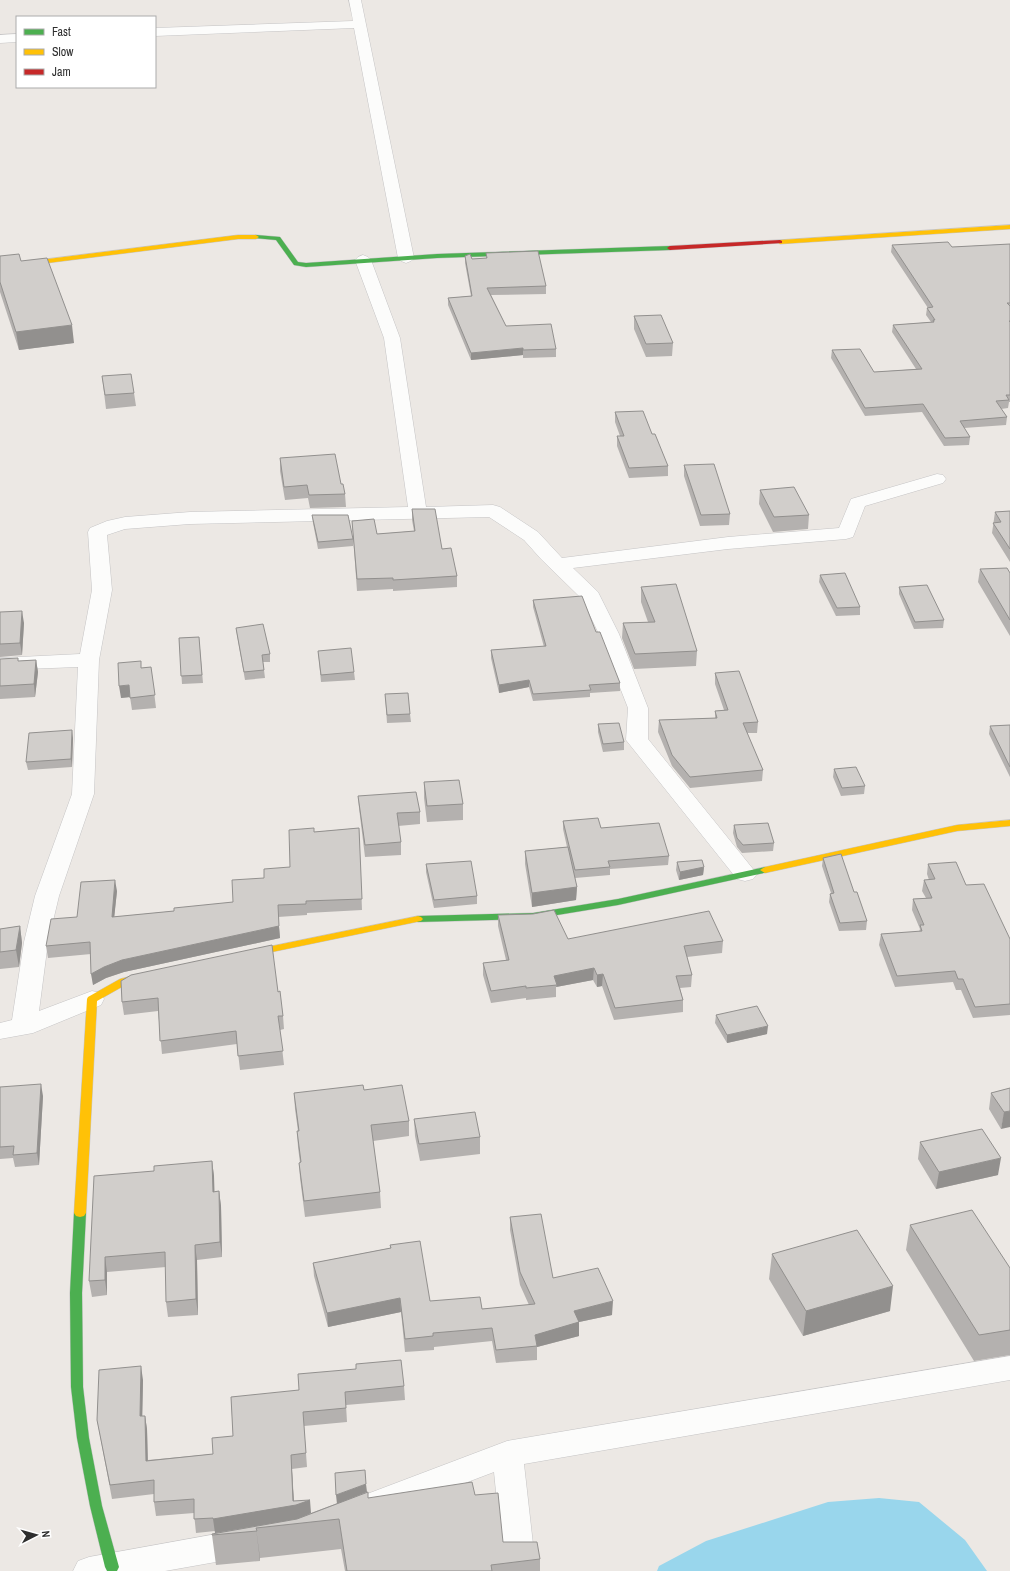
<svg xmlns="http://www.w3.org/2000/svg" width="1010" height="1571" viewBox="0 0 1010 1571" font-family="'Archivo Narrow',sans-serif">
<rect width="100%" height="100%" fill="#ece8e4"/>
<path fill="#99d6ec" d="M 879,1498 L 919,1502 L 965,1540 L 987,1571 L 657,1571 L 659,1566 L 706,1541 L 775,1519 L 828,1502 Z"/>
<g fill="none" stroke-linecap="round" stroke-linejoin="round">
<defs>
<path id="street" d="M 349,0 L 361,0 L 414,258 L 411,261 L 406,263 L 401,261 L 398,258 L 354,28 L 155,36 L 155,28 L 353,21 Z
M 17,34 L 17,42 L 0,43 L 0,35 Z
M 363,255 L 368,257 L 371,260 L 400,338 L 426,507 L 493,505 L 500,507 L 538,532 L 562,558 L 728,537 L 839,528 L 851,499 L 937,474 L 943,475 L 946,479 L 943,483 L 865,506 L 853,537 L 846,539 L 728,549 L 573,568 L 598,592 L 619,634 L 648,708 L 648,739 L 753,869 L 757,874 L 753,879 L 745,881 L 737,879 L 626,740 L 628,708 L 599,634 L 582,599 L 541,559 L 524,540 L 489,517 L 190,524 L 125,529 L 107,535 L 112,590 L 99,660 L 94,794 L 59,896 L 48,942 L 39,1011 L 92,991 L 101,993 L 104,999 L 101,1005 L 33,1033 L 0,1039 L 0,1023 L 12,1020 L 24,942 L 35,896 L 72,794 L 78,667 L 0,670 L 0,658 L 80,654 L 92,590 L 88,532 L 90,528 L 107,521 L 125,517 L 190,512 L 408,507 L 384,338 L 355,260 L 358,257 Z
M 1010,1356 L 1010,1380 L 524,1464 L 536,1571 L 504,1571 L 494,1472 L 378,1516 L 367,1512 L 362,1503 L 367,1494 L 507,1441 Z
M 244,1529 L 255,1533 L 260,1543 L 255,1553 L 244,1557 L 165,1571 L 73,1571 L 78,1561 L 89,1557 Z"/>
<path id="fast" d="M 256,235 L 280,237 L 298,262 L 306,263 L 437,254 L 670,246 L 673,248 L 670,250 L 437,258 L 306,267 L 294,265 L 276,240 L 254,238 L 253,237 Z
M 765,867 L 768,868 L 770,870 L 768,872 L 618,905 L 533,919 L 418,922 L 413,919 L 418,916 L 533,913 L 618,899 Z
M 80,1209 L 84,1210 L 86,1213 L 82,1293 L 83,1387 L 89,1438 L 102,1506 L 119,1567 L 117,1571 L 107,1571 L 105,1567 L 90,1506 L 77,1438 L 71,1387 L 70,1293 L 74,1213 L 76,1210 Z"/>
<path id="slow" d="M 1010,225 L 1010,229 L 780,244 L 777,242 L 780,240 Z
M 238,235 L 256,235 L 259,237 L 256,239 L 238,239 L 0,269 L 0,265 Z
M 1010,820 L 1010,826 L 957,831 L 765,873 L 760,870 L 765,867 L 957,825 Z
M 418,916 L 421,917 L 423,919 L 421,921 L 243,958 L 238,955 L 243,952 Z
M 149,972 L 153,973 L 154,975 L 153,977 L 127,984 L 97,1001 L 86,1213 L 84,1216 L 80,1217 L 76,1216 L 74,1213 L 87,999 L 88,997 L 120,979 Z"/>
<path id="jam" d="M 780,240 L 782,241 L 782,243 L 670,250 L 667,248 L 670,246 Z"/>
</defs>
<use href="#street" stroke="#c5c4c5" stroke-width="1"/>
<use href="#fast" stroke="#c5c4c5" stroke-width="1"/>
<use href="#slow" stroke="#c5c4c5" stroke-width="1"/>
<use href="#jam" stroke="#c5c4c5" stroke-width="1"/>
<use href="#street" fill="#fcfcfb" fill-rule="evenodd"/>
<use href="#fast" fill="#4caf50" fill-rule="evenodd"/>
<use href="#slow" fill="#ffc107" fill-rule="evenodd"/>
<use href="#jam" fill="#c62828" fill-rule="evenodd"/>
</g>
<path fill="#b4b1af" d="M 1010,244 L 1010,402 L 1009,402 L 1008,408 L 1001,409 L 1007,417 L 1006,425 L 964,428 L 970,437 L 969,445 L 944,446 L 922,412 L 865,416 L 831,358 L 832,350 L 874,372 L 916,369 L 892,332 L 893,325 L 931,322 L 926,315 L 927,308 L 928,308 L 891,252 L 892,245 L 952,247 Z
M 486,253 L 546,286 L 546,294 L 491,295 L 506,326 L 556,349 L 556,357 L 523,358 L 523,355 L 471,360 L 448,305 L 448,298 L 471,296 L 465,263 L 465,256 L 472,259 L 486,258 Z
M 0,256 L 21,261 L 74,343 L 19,350 L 0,292 Z
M 634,316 L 673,343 L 672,356 L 646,357 L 634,329 Z
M 102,376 L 134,393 L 136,406 L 106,409 Z
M 615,412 L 652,434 L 668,466 L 668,476 L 629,478 L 617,446 L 617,436 L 620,436 L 615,422 Z
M 280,458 L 341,484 L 345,494 L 346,507 L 310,508 L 308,498 L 285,500 L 280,471 Z
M 684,465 L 730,514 L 729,525 L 700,526 L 684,476 Z
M 760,490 L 809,515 L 808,529 L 773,532 L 759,504 Z
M 412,509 L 442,549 L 457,576 L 457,587 L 393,591 L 393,589 L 357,591 L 352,521 L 377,534 L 414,531 L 412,520 Z
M 1010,511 L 1010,562 L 992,533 L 995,512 Z
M 312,515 L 353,539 L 353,546 L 318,549 L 313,523 Z
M 980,569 L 1010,573 L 1010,636 L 978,582 Z
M 820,575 L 860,607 L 860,615 L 836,616 L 819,582 Z
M 641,587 L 697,651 L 696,666 L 634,669 L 622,638 L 623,623 L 648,622 L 641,602 Z
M 899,587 L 944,620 L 943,628 L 914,629 L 899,594 Z
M 533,600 L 596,632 L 620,683 L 620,691 L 590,693 L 590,697 L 533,701 L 529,687 L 499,693 L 491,658 L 491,650 L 544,647 L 533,607 Z
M 0,612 L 24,623 L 22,655 L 0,657 Z
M 236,628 L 270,654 L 270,662 L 263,662 L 265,678 L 245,680 L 237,635 Z
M 199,637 L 203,683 L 182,684 L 179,638 Z
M 318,651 L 354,672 L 355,680 L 321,682 Z
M 0,659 L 19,661 L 36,660 L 38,672 L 35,697 L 0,699 Z
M 151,667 L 156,708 L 132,710 L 130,697 L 121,698 L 142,668 Z
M 715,673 L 758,722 L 757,733 L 747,733 L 763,770 L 762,781 L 690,788 L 672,766 L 658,732 L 659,720 L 715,718 L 715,711 L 724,710 L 715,684 Z
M 385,694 L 410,714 L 411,722 L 387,723 Z
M 598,724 L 624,742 L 624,750 L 603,752 L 598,732 Z
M 1010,725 L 1010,777 L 989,734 L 990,726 Z
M 73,738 L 72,767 L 28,770 L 26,762 Z
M 834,769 L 865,786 L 864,794 L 841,796 L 833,777 Z
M 424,782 L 463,804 L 463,820 L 427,822 L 424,798 Z
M 358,796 L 420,812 L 420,824 L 398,826 L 401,842 L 401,855 L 365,857 L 359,808 Z
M 563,821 L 601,828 L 669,856 L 668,865 L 610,869 L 610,875 L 575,878 L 577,887 L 576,900 L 532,907 L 525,864 L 525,851 L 567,847 L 563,829 Z
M 734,825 L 774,843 L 773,851 L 742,853 L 737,847 L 733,833 Z
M 359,828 L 362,910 L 307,913 L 307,915 L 278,917 L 280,938 L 124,972 L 106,978 L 93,985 L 91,954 L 48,958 L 46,946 L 77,917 L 117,891 L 114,917 L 174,911 L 233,902 L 264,878 L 290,867 L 314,832 Z
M 823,858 L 854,892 L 867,921 L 866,930 L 839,931 L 829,902 L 830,894 L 831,893 L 822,866 Z
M 677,862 L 704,867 L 703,875 L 679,880 L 676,870 Z
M 426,864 L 477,896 L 477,904 L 434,908 L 426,872 Z
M 928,864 L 966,885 L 1010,939 L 1010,1015 L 973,1018 L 961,990 L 956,990 L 953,982 L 895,987 L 879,945 L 881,934 L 919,932 L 920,929 L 912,910 L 913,899 L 926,898 L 922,891 L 924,880 L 929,880 L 927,874 Z
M 498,915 L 568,939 L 723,941 L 722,953 L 687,957 L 692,975 L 691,987 L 680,988 L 683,1000 L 683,1012 L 614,1020 L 602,986 L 597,987 L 593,980 L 556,987 L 556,997 L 526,1000 L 526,998 L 491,1003 L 483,975 L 483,963 L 506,960 L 498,926 Z
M 20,926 L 22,943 L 19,967 L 0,969 L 0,929 Z
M 121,981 L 278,992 L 283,1016 L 284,1029 L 280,1030 L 284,1065 L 240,1070 L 237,1044 L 162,1054 L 158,1011 L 124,1015 L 122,1002 Z
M 716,1015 L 767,1034 L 727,1043 L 715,1023 Z
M 0,1087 L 43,1096 L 39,1165 L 15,1167 L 13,1158 L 0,1159 Z
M 1010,1088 L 1001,1129 L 989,1109 L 991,1093 Z
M 364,1090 L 409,1121 L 409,1136 L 373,1141 L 380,1192 L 381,1208 L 305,1217 L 300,1178 L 299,1163 L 300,1163 L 298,1147 L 297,1131 L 298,1131 L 295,1109 L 294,1093 Z
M 414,1119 L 480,1137 L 480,1154 L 420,1161 L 415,1136 Z
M 920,1142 L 998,1175 L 936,1189 L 918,1159 Z
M 212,1161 L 214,1176 L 214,1192 L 219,1191 L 221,1206 L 222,1257 L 197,1260 L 198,1315 L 168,1317 L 166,1302 L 166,1267 L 107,1272 L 107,1295 L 92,1297 L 89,1281 L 154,1171 Z
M 510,1217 L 553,1278 L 612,1315 L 579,1322 L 579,1336 L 537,1347 L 537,1360 L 496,1363 L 492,1341 L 434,1347 L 434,1350 L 405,1352 L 401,1312 L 328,1327 L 314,1276 L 313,1263 L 390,1248 L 390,1245 L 430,1301 L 482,1309 L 529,1305 L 520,1285 L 510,1230 Z
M 910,1225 L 1010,1268 L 1010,1355 L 974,1361 L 906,1250 Z
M 772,1254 L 890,1311 L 803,1336 L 769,1279 Z
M 143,1380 L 142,1416 L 145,1416 L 147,1429 L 148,1460 L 213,1454 L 233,1436 L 231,1397 L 404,1386 L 405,1400 L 346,1405 L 347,1422 L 304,1426 L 307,1467 L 292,1469 L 294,1501 L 311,1513 L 367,1492 L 368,1498 L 475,1495 L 503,1542 L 540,1559 L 540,1571 L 345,1571 L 341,1549 L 260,1558 L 260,1561 L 216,1565 L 212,1535 L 215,1533 L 215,1531 L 196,1533 L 194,1513 L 156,1516 L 154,1502 L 154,1494 L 112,1499 L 97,1420 Z"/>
<path fill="#92908e" d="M 72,325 L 74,343 L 19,350 L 16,332 Z
M 523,348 L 523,355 L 471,360 L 471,353 Z
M 22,611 L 24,623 L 22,655 L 20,643 Z
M 36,660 L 38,672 L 35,697 L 34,684 Z
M 529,680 L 529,687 L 499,693 L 499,685 Z
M 129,685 L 130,697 L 121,698 L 119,686 Z
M 72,730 L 73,738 L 72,767 L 71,759 Z
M 704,867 L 703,875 L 679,880 L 680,872 Z
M 115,880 L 117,891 L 113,929 L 112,917 Z
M 577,887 L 576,900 L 532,907 L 532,893 Z
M 20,926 L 22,943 L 19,967 L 16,950 Z
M 279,926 L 280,938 L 124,972 L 106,978 L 93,985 L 91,974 L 104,967 L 122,960 Z
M 594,968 L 593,980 L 556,987 L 557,985 L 554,976 Z
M 603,974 L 602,986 L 597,987 L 597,975 Z
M 768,1026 L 767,1034 L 727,1043 L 727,1035 Z
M 41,1084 L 43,1096 L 39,1165 L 37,1153 Z
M 1010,1111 L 1010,1127 L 1001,1129 L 1004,1112 Z
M 1001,1158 L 998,1175 L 936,1189 L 939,1172 Z
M 212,1161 L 214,1176 L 215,1207 L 213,1192 Z
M 219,1191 L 221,1206 L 222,1257 L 220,1242 Z
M 195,1245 L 197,1260 L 198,1315 L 196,1299 Z
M 105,1257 L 107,1272 L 107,1295 L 105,1280 Z
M 893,1286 L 890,1311 L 803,1336 L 806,1311 Z
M 400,1298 L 401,1312 L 328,1327 L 327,1313 Z
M 613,1301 L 612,1315 L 579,1322 L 579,1336 L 537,1347 L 535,1335 L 574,1311 Z
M 141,1366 L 143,1380 L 142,1430 L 140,1416 Z
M 145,1416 L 147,1429 L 148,1474 L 146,1461 Z
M 291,1455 L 294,1505 L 310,1500 L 311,1513 L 298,1519 L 215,1533 L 213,1519 Z
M 366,1484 L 367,1492 L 337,1504 L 336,1495 Z
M 256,1528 L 260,1558 L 260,1561 Z"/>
<path fill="#d1cecb" stroke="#92908e" d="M 948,242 L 952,247 L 1010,244 L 1010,303 L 1007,303 L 1010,306 L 1010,321 L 1009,321 L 1010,322 L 1010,395 L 1006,395 L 1009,400 L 996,401 L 1007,417 L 960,421 L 970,437 L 945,438 L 923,404 L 865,408 L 832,350 L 860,349 L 874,372 L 922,369 L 893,325 L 934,322 L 933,320 L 935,320 L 927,308 L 933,307 L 892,245 Z
M 538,251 L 546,286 L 487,288 L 506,326 L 551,324 L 556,349 L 523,350 L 523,348 L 471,353 L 448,298 L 472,296 L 465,256 L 470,254 L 472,259 L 487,258 L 486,253 Z
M 19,254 L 21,261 L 47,258 L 72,325 L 16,332 L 0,282 L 0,256 Z
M 661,315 L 673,343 L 646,344 L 634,316 Z
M 131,374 L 134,393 L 105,395 L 102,376 Z
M 643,411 L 652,434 L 655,434 L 668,466 L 629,468 L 617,436 L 624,436 L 615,412 Z
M 335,454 L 341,484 L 343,484 L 345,494 L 309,495 L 307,485 L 284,487 L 280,458 Z
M 714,464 L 730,514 L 701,515 L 684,465 Z
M 794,487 L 809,515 L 774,517 L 760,490 Z
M 412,509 L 435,509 L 442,549 L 451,548 L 457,576 L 393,580 L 393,578 L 357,579 L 352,521 L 374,519 L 377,534 L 415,531 Z
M 1010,511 L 1010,549 L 993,523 L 1001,522 L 995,512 Z
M 312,515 L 348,515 L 353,539 L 318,542 Z
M 1007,568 L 1010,573 L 1010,620 L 980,569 Z
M 845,573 L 860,607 L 837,608 L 820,575 Z
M 676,584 L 697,651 L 635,654 L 623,623 L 655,622 L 641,587 Z
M 927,585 L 944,620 L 915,622 L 899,587 Z
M 582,596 L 596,632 L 600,632 L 620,683 L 589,685 L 591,690 L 533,694 L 529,680 L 499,685 L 491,650 L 546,646 L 533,600 Z
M 22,611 L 20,643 L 0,644 L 0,612 Z
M 263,624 L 270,654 L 262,655 L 264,670 L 244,672 L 236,628 Z
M 199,637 L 202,675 L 181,676 L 179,638 Z
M 351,648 L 354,672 L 321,675 L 318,651 Z
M 18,658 L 18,661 L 36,660 L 34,684 L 0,686 L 0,659 Z
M 141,661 L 141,668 L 151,667 L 155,695 L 130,698 L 129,685 L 119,686 L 118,663 Z
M 739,671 L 758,722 L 743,723 L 763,770 L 690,777 L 672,755 L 659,720 L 717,718 L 715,711 L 728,710 L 715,673 Z
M 408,693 L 410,714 L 387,715 L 385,694 Z
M 619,723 L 624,742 L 603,744 L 598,724 Z
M 1010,725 L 1010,767 L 990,726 Z
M 72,730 L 71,759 L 26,762 L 29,733 Z
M 856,767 L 865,786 L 842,788 L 834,769 Z
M 459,780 L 463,804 L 427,806 L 424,782 Z
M 416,792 L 420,812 L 397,813 L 401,842 L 365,845 L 358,796 Z
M 598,818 L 601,828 L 659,823 L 669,856 L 608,861 L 610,867 L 575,870 L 563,821 Z
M 768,823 L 774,843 L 743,845 L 737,838 L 734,825 Z
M 314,828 L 314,832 L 359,828 L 362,899 L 306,901 L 306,904 L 278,905 L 279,926 L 122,960 L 104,967 L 91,974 L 90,942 L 46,946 L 51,919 L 77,917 L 81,882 L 115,880 L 112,917 L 174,911 L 174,908 L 233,902 L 232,880 L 264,878 L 264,869 L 290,867 L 289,830 Z
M 568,847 L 577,887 L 532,893 L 525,851 Z
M 841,854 L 854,892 L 857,892 L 867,921 L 840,923 L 830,894 L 834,893 L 823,858 Z
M 702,860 L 704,867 L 680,872 L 677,862 Z
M 471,861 L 477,896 L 434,900 L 426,864 Z
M 956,862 L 966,885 L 984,884 L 1010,939 L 1010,1004 L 975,1007 L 963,979 L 958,979 L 955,971 L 897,976 L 881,934 L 922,931 L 920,925 L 924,925 L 913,899 L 932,898 L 924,880 L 935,879 L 928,864 Z
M 554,910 L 568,939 L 709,911 L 723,941 L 684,946 L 692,975 L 676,976 L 683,1000 L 615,1008 L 603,974 L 597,975 L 594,968 L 554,976 L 557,985 L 526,988 L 526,986 L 491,991 L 483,963 L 509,960 L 498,915 L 533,914 Z
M 20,926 L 16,950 L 0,952 L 0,929 Z
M 272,945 L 278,992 L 280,991 L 283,1016 L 278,1016 L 283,1051 L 238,1056 L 236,1031 L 160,1041 L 158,998 L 122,1002 L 121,981 L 131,975 Z
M 757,1006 L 768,1026 L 727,1035 L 716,1015 Z
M 41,1084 L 37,1153 L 13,1155 L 14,1146 L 0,1147 L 0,1087 Z
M 363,1085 L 364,1090 L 402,1085 L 409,1121 L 371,1125 L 380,1192 L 304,1201 L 299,1163 L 301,1162 L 297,1131 L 299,1131 L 294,1093 Z
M 1010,1088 L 1010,1111 L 1004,1112 L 991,1093 Z
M 475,1112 L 480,1137 L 419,1144 L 414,1119 Z
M 982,1129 L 1001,1158 L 939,1172 L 920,1142 Z
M 212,1161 L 213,1192 L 219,1191 L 220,1242 L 195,1245 L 196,1299 L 166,1302 L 165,1252 L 105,1257 L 105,1280 L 89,1281 L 94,1176 L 154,1171 L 154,1166 Z
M 972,1210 L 1010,1268 L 1010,1330 L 979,1335 L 910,1225 Z
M 541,1214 L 553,1278 L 598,1268 L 613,1301 L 574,1311 L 579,1322 L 535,1335 L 537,1346 L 496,1350 L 492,1328 L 433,1333 L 433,1336 L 405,1339 L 400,1298 L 327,1313 L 313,1263 L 391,1248 L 390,1245 L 420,1241 L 430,1301 L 480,1297 L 482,1309 L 535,1304 L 520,1272 L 510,1217 Z
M 857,1230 L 893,1286 L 806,1311 L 772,1254 Z
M 401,1360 L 404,1386 L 345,1392 L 346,1408 L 303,1412 L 306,1453 L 291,1455 L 293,1501 L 310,1500 L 296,1505 L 213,1519 L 213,1518 L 194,1519 L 194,1499 L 154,1502 L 154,1480 L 110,1485 L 97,1420 L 99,1370 L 141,1366 L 140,1416 L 145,1416 L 146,1461 L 213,1454 L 212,1438 L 233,1436 L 231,1397 L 299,1390 L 298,1374 L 356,1369 L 356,1364 Z
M 365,1470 L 366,1484 L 336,1495 L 335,1473 Z
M 472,1482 L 475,1495 L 498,1493 L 503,1542 L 537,1542 L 540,1559 L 491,1565 L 492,1571 L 347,1571 L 339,1519 L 256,1528 L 257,1531 L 212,1535 L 212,1534 L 297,1519 L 368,1492 L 368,1498 Z"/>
<rect x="16" y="16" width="140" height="72" fill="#ffffff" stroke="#ababab"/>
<rect x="24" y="29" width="20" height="6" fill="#4caf50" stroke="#ababab"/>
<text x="52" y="36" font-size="12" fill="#2e2e2e">Fast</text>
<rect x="24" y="49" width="20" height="6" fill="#ffc107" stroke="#ababab"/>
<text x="52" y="56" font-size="12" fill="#2e2e2e">Slow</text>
<rect x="24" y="69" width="20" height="6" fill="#c62828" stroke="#ababab"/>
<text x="52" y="76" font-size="12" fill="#2e2e2e">Jam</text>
<g transform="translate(36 1535) rotate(84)" stroke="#ffffff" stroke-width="3" paint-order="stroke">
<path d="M0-3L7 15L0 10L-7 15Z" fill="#2e2e2e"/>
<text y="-6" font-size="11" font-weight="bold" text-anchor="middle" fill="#2e2e2e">N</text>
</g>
</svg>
